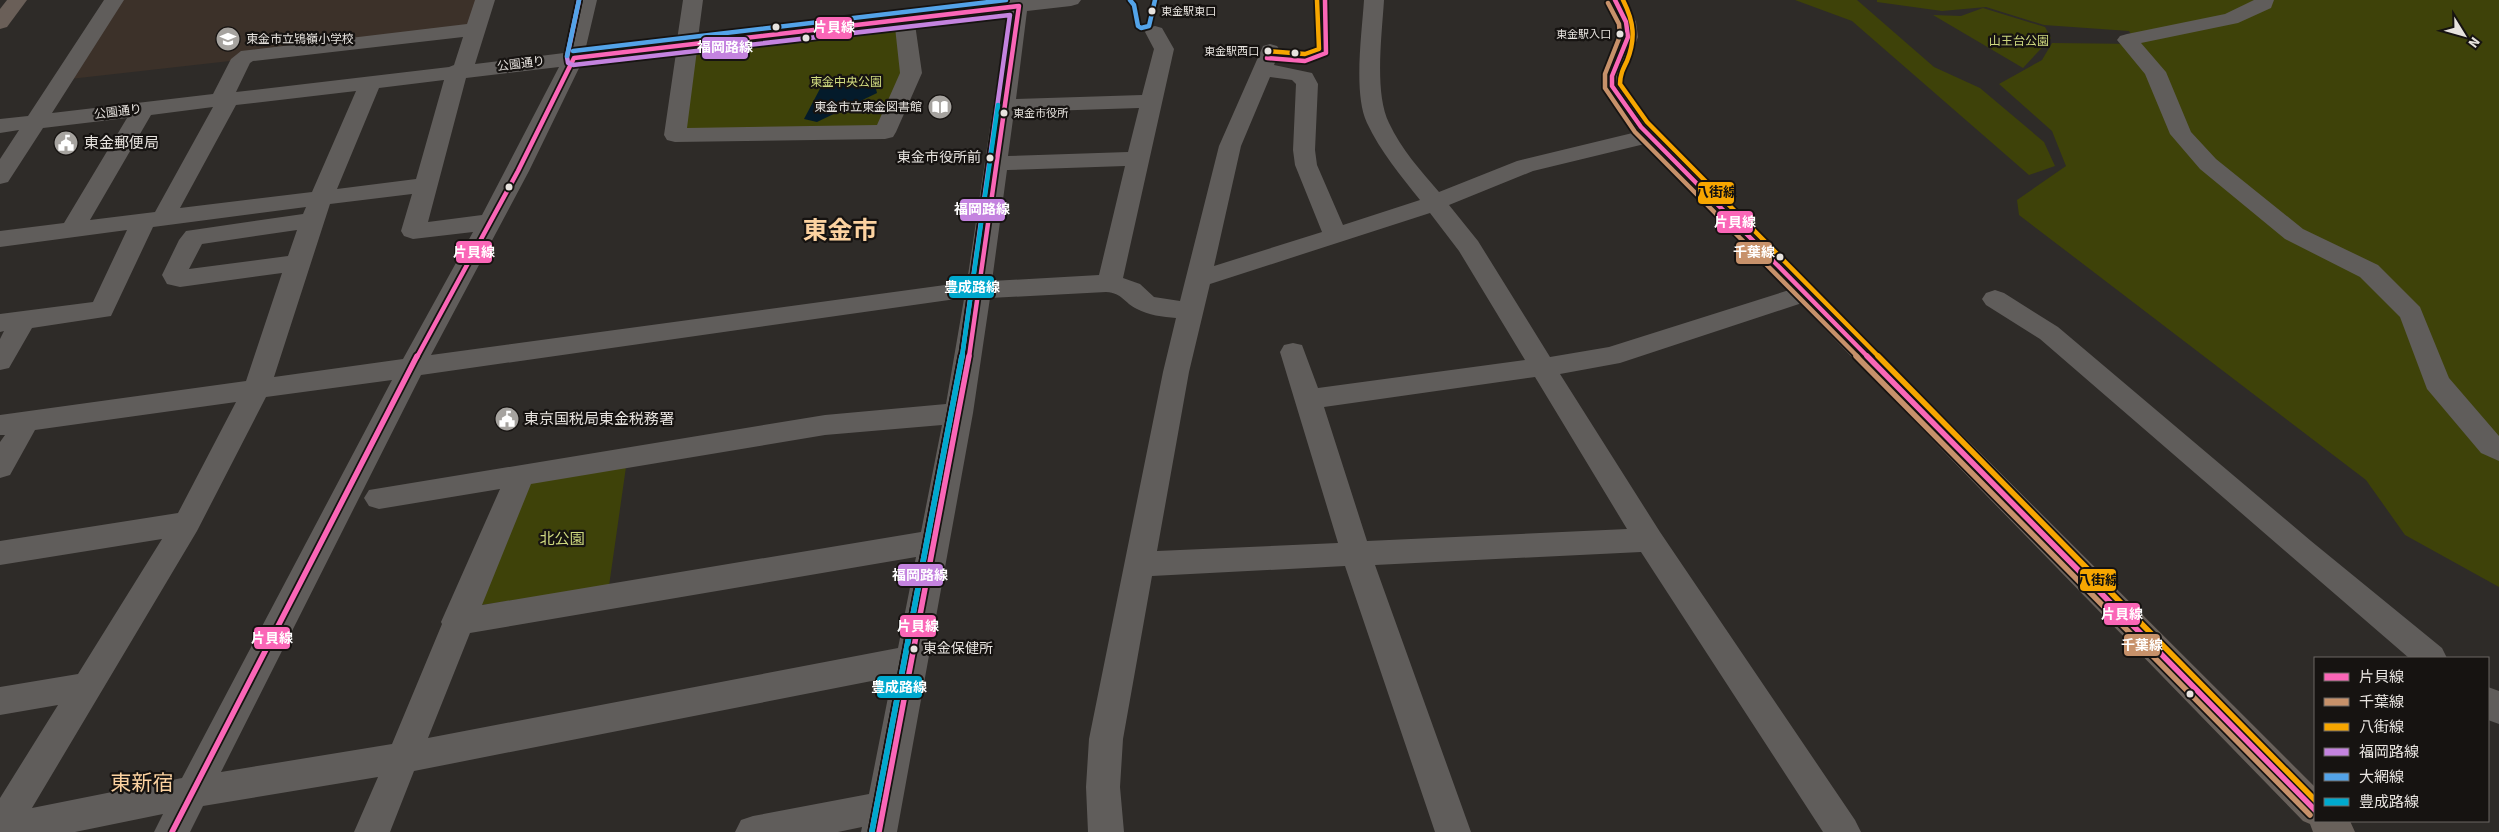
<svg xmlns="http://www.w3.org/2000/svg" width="2499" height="832" viewBox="0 0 2499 832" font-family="'Source Sans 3','Noto Sans JP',sans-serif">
<rect width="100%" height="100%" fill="#2e2b28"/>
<path fill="#3c3129" d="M 121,0 L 478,0 L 469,26 L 230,61 L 70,79 Z"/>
<path fill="#3e4209" d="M 1795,0 L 1857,0 L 1934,67 L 1980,88 L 2044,142 L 2055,166 L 2029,175 L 1852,21 Z
M 1877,0 L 2499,0 L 2499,587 L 2405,535 L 2366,480 L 2019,215 L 2017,200 L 2066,166 L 2052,131 L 1999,84 L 2042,60 L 2052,43 L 2137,44 L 2129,31 L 2044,25 L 1986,7 L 1942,11 L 1877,2 Z
M 1983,8 L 2045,27 L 2051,38 L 2023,68 L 1933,15 L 1961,16 Z
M 897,30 L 904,74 L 881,127 L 682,130 L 688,56 Z
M 626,467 L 609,586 L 474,606 L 528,481 Z"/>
<path fill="#041b2b" d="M 823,83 L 875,85 L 877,93 L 817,122 L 804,119 Z"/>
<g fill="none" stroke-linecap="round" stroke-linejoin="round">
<path fill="#605d5b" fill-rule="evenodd" d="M 104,0 L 124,0 L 52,113 L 213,94 L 231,59 L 241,51 L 467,24 L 475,0 L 495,0 L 475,64 L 564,53 L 577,0 L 597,0 L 585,51 L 677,40 L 683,0 L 703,0 L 698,38 L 1009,0 L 1081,0 L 1078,4 L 1071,6 L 1027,11 L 1016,99 L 1142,95 L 1154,49 L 1145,32 L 1148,28 L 1155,26 L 1162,28 L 1174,49 L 1123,278 L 1140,284 L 1154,297 L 1180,301 L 1219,146 L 1263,46 L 1270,44 L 1277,46 L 1280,50 L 1274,65 L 1312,73 L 1318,84 L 1315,150 L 1317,165 L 1343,225 L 1420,200 C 1401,176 1380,151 1367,123 C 1353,93 1362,33 1364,0 L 1384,0 C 1382,34 1374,93 1389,123 C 1401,149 1421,171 1439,192 L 1517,161 L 1649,129 L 1657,131 L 1660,136 L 1657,141 L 1533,171 L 1449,205 L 1478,241 L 1550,357 L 1609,347 L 1805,285 L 1814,287 L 1818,293 L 1814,299 L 1620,363 L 1560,374 L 1660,532 L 1855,820 L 1861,832 L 1823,832 L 1641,552 L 1375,565 L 1471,832 L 1435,832 L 1345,566 L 1152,576 L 1123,739 L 1120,787 L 1124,832 L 1088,832 L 1086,787 L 1089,739 L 1163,372 L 1176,318 C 1163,317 1148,315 1137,309 C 1124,303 1123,293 1106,292 L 990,298 L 973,413 L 897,832 L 861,832 L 862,827 L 838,832 L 735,832 L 741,820 L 753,816 L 869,794 L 892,677 L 414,771 L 390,832 L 354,832 L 378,777 L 203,806 L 190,832 L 154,832 L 163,814 L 75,832 L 0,832 L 0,798 L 58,705 L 0,715 L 0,687 L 78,674 L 162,539 L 0,565 L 0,541 L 178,513 L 236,402 L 35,430 L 10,475 L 0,478 L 0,442 L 5,435 L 0,435 L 0,415 L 246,381 L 282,273 L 180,287 L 167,284 L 162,275 L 179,240 L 186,231 L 303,214 L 306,207 L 153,227 L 111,316 L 32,328 L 9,368 L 0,370 L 0,339 L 4,331 L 0,332 L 0,314 L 93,302 L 127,230 L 0,247 L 0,231 L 64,223 L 127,118 L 43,128 L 8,182 L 0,184 L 0,159 L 19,130 L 0,133 L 0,119 L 28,116 ZM 1007,14 L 967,282 L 431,355 L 529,171 L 581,64 L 676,53 L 664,135 L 667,140 L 675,142 L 885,139 L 893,137 L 896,132 L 922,73 L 915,24 ZM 895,27 L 900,73 L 877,125 L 687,128 L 697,50 ZM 463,37 L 454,65 L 449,67 L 236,92 L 250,63 L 253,61 ZM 559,67 L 482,215 L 428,222 L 466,78 ZM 1270,77 L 1292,80 L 1296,84 L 1293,150 L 1295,165 L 1322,232 L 1214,266 L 1241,146 ZM 444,80 L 416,179 L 337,189 L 379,88 ZM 356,91 L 312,192 L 180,208 L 236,105 ZM 213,107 L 155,212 L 90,220 L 151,115 ZM 1139,108 L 1128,152 L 1008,156 L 1014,112 ZM 1125,166 L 1099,275 L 992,281 L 1007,170 ZM 412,194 L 401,231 L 404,236 L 413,239 L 473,232 L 403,359 L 274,377 L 330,204 ZM 1430,213 L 1459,251 L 1525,360 L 1318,388 L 1302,345 L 1293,343 L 1284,345 L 1280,352 L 1338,543 L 1157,551 L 1189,372 L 1210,284 ZM 297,230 L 288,256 L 189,269 L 202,244 ZM 956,299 L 964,299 L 946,404 L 825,415 L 369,490 L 364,498 L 369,506 L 379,509 L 500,489 L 441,622 L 442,624 L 392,744 L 221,772 L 421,375 ZM 1535,377 L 1627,529 L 1367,541 L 1324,407 ZM 392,380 L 182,778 L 32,808 L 197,531 L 266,397 ZM 942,425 L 921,532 L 482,605 L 531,484 L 825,435 ZM 916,557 L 898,648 L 428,738 L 470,633 Z
M 2254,0 L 2274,0 L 2271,8 L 2238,23 L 2141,43 L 2166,72 L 2191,132 L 2216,159 L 2303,229 L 2378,265 L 2420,307 L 2449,378 L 2499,436 L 2499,461 L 2481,453 L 2427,389 L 2400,317 L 2360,277 L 2285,239 L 2200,169 L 2170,134 L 2145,74 L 2117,40 L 2120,36 L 2127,34 L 2225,14 Z
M 1995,290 L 2004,293 L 2058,327 L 2311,541 L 2442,648 L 2447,658 L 2409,658 L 2040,339 L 1986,305 L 1982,299 L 1986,293 Z
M 2488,687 L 2499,691 L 2499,724 L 2488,720 Z"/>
<path fill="#69615b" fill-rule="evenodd" d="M 1605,0 L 1625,0 L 1636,22 L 1638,37 L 1623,76 L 1623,86 L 1649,122 L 2315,787 L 2315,821 L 2350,821 L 2355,832 L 2313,832 L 2310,824 L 2303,821 L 1633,132 L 1601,86 L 1601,76 L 1618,37 L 1616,22 Z"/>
<path fill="#6a5f58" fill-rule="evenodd" d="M 7,0 L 27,0 L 7,27 L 0,29 L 0,9 Z"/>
<defs>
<path id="bus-1-far1" d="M 1615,0 L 1626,22 L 1628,37 L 1612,76 L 1612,86 L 1641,127 L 1868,357
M 574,58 L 1019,6
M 1267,58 L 1305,61 L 1326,53 L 1325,0
M 417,357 L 518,171 L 574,58
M 969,357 L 1019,6"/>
<path id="bus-1" d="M 1867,356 L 2315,810
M 172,832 L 417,356
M 879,832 L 969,356"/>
<path id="bus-2-far1" d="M 1608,3 L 1619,24 L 1620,36 L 1605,74 L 1605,88 L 1635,132 L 1858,357"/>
<path id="bus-2" d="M 1856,356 L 2310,815"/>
<path id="bus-3-far1" d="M 1623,0 C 1634,22 1636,38 1627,61 C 1623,69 1620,75 1620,84 L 1647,122 L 1879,357
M 1268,51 L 1305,54 L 1319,49 L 1317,0"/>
<path id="bus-3" d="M 1878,356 L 2315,800"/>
<path id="bus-4-far1" d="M 579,0 L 567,57 L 568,63 L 573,65 L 1010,15 L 962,357"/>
<path id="bus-4" d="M 872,831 L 962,356"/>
<path id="bus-5" d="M 1130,0 L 1134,5 L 1138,26 L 1141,28 L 1149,26 L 1155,0
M 573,51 L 1006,0
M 567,56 L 579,0"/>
<path id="bus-6-far1" d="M 962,357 L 998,105"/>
<path id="bus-6" d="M 872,831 L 962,356"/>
</defs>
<use href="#bus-1-far1" stroke="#161311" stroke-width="8"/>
<use href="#bus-1" stroke="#161311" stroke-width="9"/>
<use href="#bus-2-far1" stroke="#161311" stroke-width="8"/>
<use href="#bus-2" stroke="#161311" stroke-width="9"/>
<use href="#bus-3-far1" stroke="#161311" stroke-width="8"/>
<use href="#bus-3" stroke="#161311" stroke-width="9"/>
<use href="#bus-4-far1" stroke="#161311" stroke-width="8"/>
<use href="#bus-4" stroke="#161311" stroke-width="9"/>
<use href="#bus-5" stroke="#161311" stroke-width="8"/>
<use href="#bus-6-far1" stroke="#161311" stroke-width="8"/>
<use href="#bus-6" stroke="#161311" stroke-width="9"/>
<use href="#bus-1-far1" stroke="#fa66b7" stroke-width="4.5"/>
<use href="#bus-1" stroke="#fa66b7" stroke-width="5.5"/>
<use href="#bus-2-far1" stroke="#c7916a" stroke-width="4.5"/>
<use href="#bus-2" stroke="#c7916a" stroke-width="5.5"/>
<use href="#bus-3-far1" stroke="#f7a600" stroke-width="4.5"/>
<use href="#bus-3" stroke="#f7a600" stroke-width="5.5"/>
<use href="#bus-4-far1" stroke="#c483df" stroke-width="4.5"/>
<use href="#bus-4" stroke="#c483df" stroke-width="5.5"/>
<use href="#bus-5" stroke="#53a3e8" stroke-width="4.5"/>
<use href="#bus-6-far1" stroke="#00a9ce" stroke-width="4.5"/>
<use href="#bus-6" stroke="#00a9ce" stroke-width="5.5"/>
</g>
<defs>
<symbol id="school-disc" viewBox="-11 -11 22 22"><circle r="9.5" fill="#a6a39f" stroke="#161311"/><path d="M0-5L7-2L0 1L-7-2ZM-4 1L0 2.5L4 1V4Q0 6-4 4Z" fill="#fff"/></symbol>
<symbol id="library-disc" viewBox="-11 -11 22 22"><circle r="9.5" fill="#a6a39f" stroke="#161311"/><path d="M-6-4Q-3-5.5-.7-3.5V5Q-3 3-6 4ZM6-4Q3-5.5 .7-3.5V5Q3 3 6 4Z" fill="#fff"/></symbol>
<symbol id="civic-disc" viewBox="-11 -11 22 22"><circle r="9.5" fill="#a6a39f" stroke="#161311"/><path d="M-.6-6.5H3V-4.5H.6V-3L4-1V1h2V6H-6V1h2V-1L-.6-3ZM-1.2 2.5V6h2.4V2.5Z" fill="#fff"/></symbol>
</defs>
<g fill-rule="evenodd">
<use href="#school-disc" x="214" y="25" width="28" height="28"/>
<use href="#library-disc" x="926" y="93" width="28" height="28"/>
<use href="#civic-disc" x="52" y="129" width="28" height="28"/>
<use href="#civic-disc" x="493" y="405" width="28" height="28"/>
</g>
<g fill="#e7e3df" stroke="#161311" stroke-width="2">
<circle cx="1152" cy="11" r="4.5"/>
<circle cx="776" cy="27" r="4.5"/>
<circle cx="1620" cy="34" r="4.5"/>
<circle cx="806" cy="38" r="4.5"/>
<circle cx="1268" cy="51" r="4.5"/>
<circle cx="1295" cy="53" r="4.5"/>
<circle cx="1004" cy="113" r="4.5"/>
<circle cx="990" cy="158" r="4.5"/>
<circle cx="509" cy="187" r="4.5"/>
<circle cx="1780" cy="257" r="4.5"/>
<circle cx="914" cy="649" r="4.5"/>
<circle cx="2190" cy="694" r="4.5"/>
</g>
<g text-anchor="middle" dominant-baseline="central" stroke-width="4.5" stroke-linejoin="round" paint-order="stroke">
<g font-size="11" fill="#e7e3df" stroke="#161311" text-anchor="start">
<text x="1161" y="11">東金駅東口</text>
<text x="1611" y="34" text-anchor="end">東金駅入口</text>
<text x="1259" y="51" text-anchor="end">東金駅西口</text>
<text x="1013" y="113">東金市役所</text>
</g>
<g font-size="12" fill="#e7e3df" stroke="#161311" text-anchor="start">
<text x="246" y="39">東金市立鴇嶺小学校</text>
<text x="922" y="107" text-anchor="end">東金市立東金図書館</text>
</g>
<g font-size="12" fill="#cfd97f" stroke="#161311">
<text x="2019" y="41">山王台公園</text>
<text x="846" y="82">東金中央公園</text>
</g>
<g font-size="12" fill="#e7e3df" stroke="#161311">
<text transform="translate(521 64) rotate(-7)">公園通り</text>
<text transform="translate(118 112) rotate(-7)">公園通り</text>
</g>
<g font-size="14" fill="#e7e3df" stroke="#161311" text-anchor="end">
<text x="981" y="158">東金市役所前</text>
<text x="923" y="649" text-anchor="start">東金保健所</text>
</g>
<g font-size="15" fill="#e7e3df" stroke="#161311" text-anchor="start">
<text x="84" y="143">東金郵便局</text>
<text x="524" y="419">東京国税局東金税務署</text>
</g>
<g font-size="15" fill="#cfd97f" stroke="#161311">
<text x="562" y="539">北公園</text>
</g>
<g font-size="21" fill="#fcd2a0" stroke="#161311">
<text x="142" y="783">東新宿</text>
</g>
<g font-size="25" font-weight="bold" fill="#fcd2a0" stroke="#161311">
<text x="840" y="231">東金市</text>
</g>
</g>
<g stroke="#161311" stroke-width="2">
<rect x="815" y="16" width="38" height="24" rx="5" fill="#fa66b7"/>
<rect x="701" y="36" width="48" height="24" rx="5" fill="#c483df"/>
<rect x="1697" y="181" width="38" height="24" rx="5" fill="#f7a600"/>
<rect x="959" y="198" width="47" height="24" rx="5" fill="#c483df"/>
<rect x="1716" y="210" width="38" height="24" rx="5" fill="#fa66b7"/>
<rect x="455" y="240" width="38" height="24" rx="5" fill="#fa66b7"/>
<rect x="1735" y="241" width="38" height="24" rx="5" fill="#c7916a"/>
<rect x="948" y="275" width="47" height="24" rx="5" fill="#00a9ce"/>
<rect x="897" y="563" width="47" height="24" rx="5" fill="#c483df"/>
<rect x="2079" y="568" width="38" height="24" rx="5" fill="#f7a600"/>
<rect x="2103" y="602" width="38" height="24" rx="5" fill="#fa66b7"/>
<rect x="899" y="614" width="38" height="24" rx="5" fill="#fa66b7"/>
<rect x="253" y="626" width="38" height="24" rx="5" fill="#fa66b7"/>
<rect x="2123" y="633" width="38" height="24" rx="5" fill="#c7916a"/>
<rect x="876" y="675" width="47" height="24" rx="5" fill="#00a9ce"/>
</g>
<g font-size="14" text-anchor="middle" font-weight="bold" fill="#fff">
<text x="834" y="32">片貝線</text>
<text x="725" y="52">福岡路線</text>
<text x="982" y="214">福岡路線</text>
<text x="1735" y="227">片貝線</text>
<text x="474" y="257">片貝線</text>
<text x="1754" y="257">千葉線</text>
<text x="972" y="292">豊成路線</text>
<text x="920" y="580">福岡路線</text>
<text x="2122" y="619">片貝線</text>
<text x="918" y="631">片貝線</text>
<text x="272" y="643">片貝線</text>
<text x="2142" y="650">千葉線</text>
<text x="899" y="692">豊成路線</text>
</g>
<g font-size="14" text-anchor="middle" font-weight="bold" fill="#111">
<text x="1716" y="197">八街線</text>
<text x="2098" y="585">八街線</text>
</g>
<rect x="2314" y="657" width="175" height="165" fill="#161311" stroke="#6a6663"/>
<rect x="2324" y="673" width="25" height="8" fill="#fa66b7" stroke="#6a6663"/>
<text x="2359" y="682" font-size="15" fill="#e7e3df">片貝線</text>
<rect x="2324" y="698" width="25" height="8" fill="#c7916a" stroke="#6a6663"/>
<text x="2359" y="707" font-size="15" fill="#e7e3df">千葉線</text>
<rect x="2324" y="723" width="25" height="8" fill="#f7a600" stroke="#6a6663"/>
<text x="2359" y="732" font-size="15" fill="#e7e3df">八街線</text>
<rect x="2324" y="748" width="25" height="8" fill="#c483df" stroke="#6a6663"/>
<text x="2359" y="757" font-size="15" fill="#e7e3df">福岡路線</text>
<rect x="2324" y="773" width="25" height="8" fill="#53a3e8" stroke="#6a6663"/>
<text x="2359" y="782" font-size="15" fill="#e7e3df">大網線</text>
<rect x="2324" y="798" width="25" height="8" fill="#00a9ce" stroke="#6a6663"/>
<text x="2359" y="807" font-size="15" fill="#e7e3df">豊成路線</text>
<g transform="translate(2464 35) rotate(127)" stroke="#161311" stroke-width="4" paint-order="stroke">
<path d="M0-4L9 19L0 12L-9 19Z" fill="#e7e3df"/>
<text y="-8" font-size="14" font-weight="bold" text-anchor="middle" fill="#e7e3df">N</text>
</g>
</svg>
